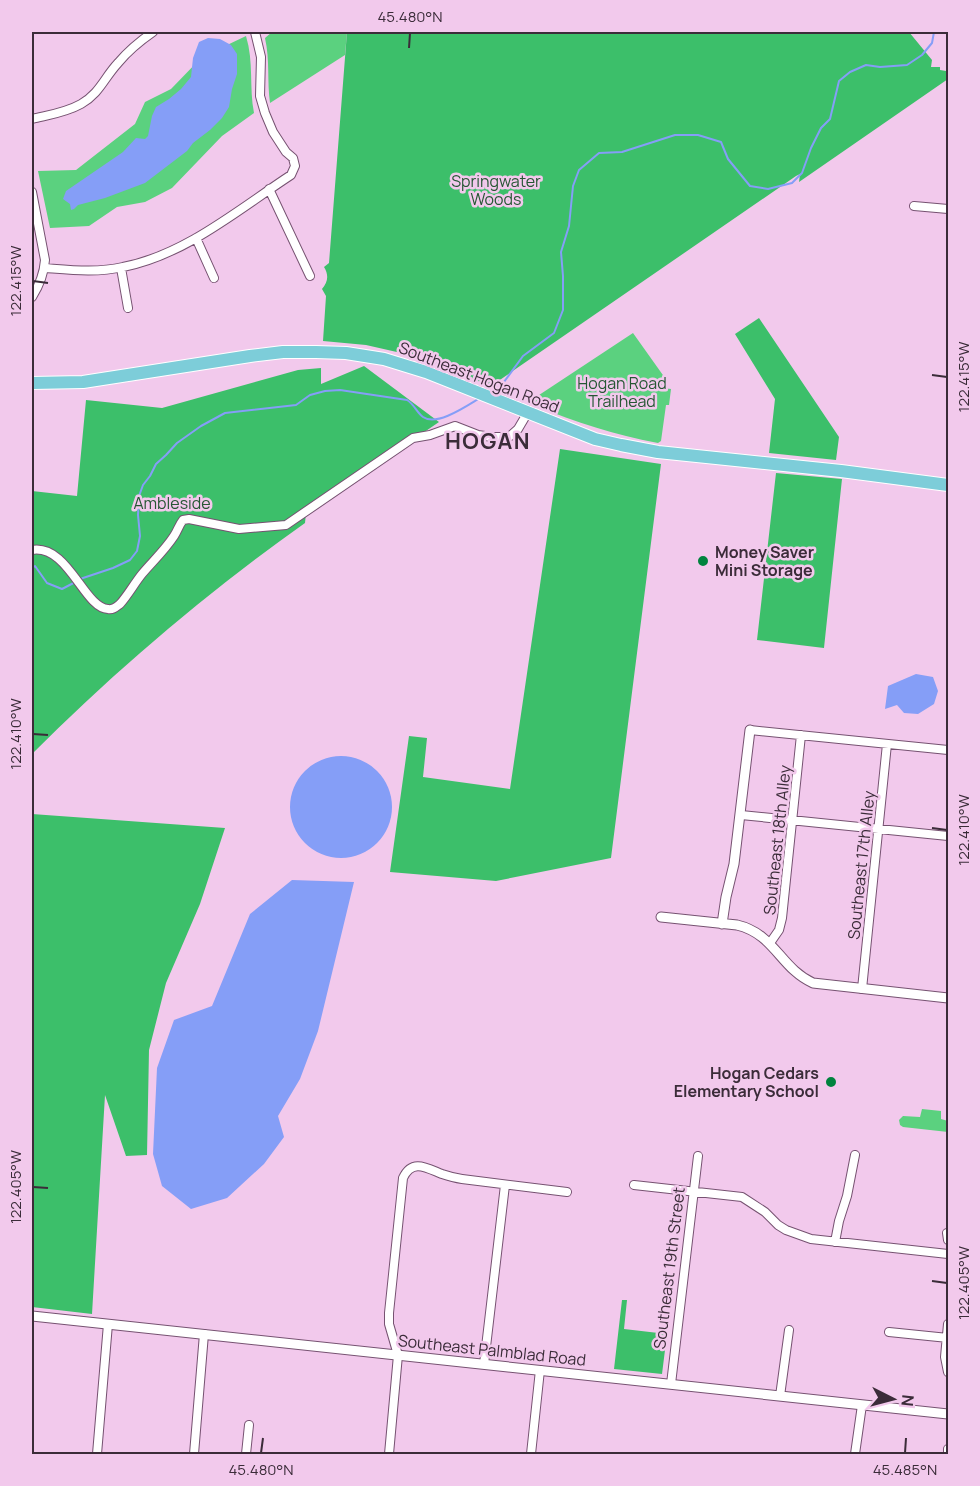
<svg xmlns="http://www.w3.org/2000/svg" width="980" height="1486" viewBox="0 0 980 1486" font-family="Manrope,sans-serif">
<rect width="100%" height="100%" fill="#f2c9ec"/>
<path fill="#5bd17f" d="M 272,32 L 347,32 L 345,55 L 270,103 C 267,81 270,60 265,38 Z
M 246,36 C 254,62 249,88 254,113 L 222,136 L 172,188 L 145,202 L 117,207 L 89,226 L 50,228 L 38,171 L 76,170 L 135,124 L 145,102 L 171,89 L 202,57 Z
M 633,333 L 665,378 L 663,388 L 671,389 L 669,405 L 666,405 L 661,441 L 658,443 C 614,435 577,422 535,406 L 533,403 L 533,399 Z
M 922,1109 L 941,1111 L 941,1119 L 948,1121 L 948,1132 L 903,1127 L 900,1125 L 899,1120 L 903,1116 L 920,1117 Z"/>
<path fill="#3cbf6a" d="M 347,32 L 909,32 L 932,60 L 931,67 L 940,67 L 940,70 L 946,71 L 948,76 L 948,79 L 799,182 L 800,174 L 796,176 L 491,386 L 427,361 L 422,354 L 410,355 L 366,345 L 323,341 L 326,296 L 322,289 C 328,282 329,275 324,267 L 329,263 Z
M 759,318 L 839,437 L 836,460 L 769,453 L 775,399 L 735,334 Z
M 364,366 L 439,422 L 306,513 L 305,523 C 207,592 116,670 32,754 L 32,491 L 77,496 L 86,400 L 162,408 L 298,370 L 321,368 L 321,384 Z
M 560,449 L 661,464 L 611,858 L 496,881 L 390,872 L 409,736 L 427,738 L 423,777 L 510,789 Z
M 776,473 L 842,479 L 824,648 L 757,640 Z
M 32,814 L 225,828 L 200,904 L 166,983 L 149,1050 L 147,1155 L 126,1156 L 105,1095 L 92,1314 L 32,1307 Z
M 622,1300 L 627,1300 L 624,1329 L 667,1334 L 662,1374 L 614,1369 Z"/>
<path fill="#859ef7" d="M 208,38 L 220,39 L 231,45 L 237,54 L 237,74 L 232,89 L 229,107 L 222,118 L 210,130 L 193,143 L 187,151 L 145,183 L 105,198 L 78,205 L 74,209 L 71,210 L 70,204 L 63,199 L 66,191 L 123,152 L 136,138 L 145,139 L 148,136 L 152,116 L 156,107 L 169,99 L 181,89 L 191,77 L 193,58 L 199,42 Z
M 916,674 L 933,677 L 938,691 L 934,704 L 918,714 L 904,713 L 897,705 L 885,709 L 888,686 Z
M290 807a51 51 0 1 1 102 0a51 51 0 1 1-102 0Z
M 292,880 L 354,882 L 318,1031 L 300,1079 L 278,1116 L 284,1137 L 264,1164 L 227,1198 L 191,1209 L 162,1186 L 153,1154 L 157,1068 L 174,1020 L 212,1006 L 250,914 Z"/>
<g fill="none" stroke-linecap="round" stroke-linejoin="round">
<path stroke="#859ef7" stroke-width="2" d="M 490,392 L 501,386 L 523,356 L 554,333 L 563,310 L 563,276 L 561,252 L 569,226 L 573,186 L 579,170 L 599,153 L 622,152 L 675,135 L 698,135 L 721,142 L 728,159 L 750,186 L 768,189 L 792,183 L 802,173 L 811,148 L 821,128 L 830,119 L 839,81 L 850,72 L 866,65 L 880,67 L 907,65 L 922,55 L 932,43 L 934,32
M 32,568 L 35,566 L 47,583 L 62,589 L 83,578 L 113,568 L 130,560 L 137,551 L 140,536 L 138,515 L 139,496 L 143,485 L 150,476 L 156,464 L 166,455 L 177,443 L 201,426 L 225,413 L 296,405 L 310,395 L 325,391 L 340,390 L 407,400 C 414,404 417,413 423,417 C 437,427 468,405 480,398"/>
<defs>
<path id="minor" d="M 32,119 C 48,115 65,113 81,104 C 100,93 104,78 118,63 C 128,51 140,41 153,32
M 269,189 L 310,276
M 32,192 L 45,260 C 44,274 39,286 32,297
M 914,206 L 948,209
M 196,238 L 214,278
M 45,268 C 71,270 97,273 123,267 C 185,255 239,209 291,175 L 295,166 L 293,158 L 286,152 L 273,132 L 265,113 L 260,96 L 261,57 L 255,32
M 121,268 L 128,308
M 32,550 C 68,544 84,608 108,609 C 113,610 116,607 120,604 C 128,595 134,584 142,574 C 152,562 165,550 174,536 C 178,530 179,525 183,520 L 189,519 L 239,529 L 286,525 L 413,438 L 430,435 L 455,426 L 478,435 L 492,437 L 509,437 L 518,429 L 528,412
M 750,730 L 948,750
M 741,815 L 948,836
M 770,943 L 779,930 L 782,918 L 801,735
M 862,989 L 887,744
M 634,1185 L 742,1197 L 765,1212 L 778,1225 L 786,1230 L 811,1239 L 948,1254
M 947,1233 L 948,1240
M 835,1242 L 839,1221 L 847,1196 L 855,1155
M 948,1324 L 945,1357 L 948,1372
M 889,1332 L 948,1338
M 484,1364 L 505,1185
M 671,1384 L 698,1156
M 780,1396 L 789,1330
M 97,1454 L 108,1324
M 194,1454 L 204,1334
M 246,1454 L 249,1425
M 389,1454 L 398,1355 L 389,1324 L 389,1313 L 403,1178 C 412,1158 427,1168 442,1174 C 448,1176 455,1178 462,1179 L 567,1192
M 531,1454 L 540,1370
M 855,1454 L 862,1405
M 948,1454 L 948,1449"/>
<path id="tertiary" d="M 661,917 L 737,925 C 775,934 780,968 813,983 L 948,998
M 722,924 L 726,897 L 734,864 L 750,730
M 32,1316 L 948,1414"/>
<path id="primary" d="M 32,383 L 83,382 L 250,356 L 283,352 L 316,352 L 346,353 L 384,359 L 426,372 L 595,439 L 621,445 L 658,452 L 841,471 L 948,485"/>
</defs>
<use href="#minor" stroke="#765271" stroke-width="10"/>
<use href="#tertiary" stroke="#765271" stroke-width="11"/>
<use href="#primary" stroke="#fff" stroke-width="14"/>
<use href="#minor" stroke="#fff" stroke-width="8"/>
<use href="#tertiary" stroke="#fff" stroke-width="9"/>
<use href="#primary" stroke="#7dcdd9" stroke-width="12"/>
</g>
<path fill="none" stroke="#3b2c39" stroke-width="2" d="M 409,48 L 410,33M 33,281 L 48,283M 932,375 L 947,377M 33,734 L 48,735M 932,828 L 947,830M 33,1187 L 48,1188M 932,1281 L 947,1283M 261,1453 L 263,1438M 905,1453 L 906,1438"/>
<g fill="#00833e" stroke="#f2c9ec" stroke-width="2">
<circle cx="703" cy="561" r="6"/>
<circle cx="831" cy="1082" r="6"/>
</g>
<g text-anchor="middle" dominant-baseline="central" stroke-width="5" stroke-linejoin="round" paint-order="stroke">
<g font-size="16" fill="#265734" stroke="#f2c9ec">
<text x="496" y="181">Springwater<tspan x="496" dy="18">Woods</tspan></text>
<text x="622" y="383">Hogan Road<tspan x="622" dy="18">Trailhead</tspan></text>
<text x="172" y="503">Ambleside</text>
</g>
<g font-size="16" fill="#3b2c39" stroke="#f2c9ec">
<text transform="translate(479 377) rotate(21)">Southeast Hogan Road</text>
<text transform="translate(777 840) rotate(-84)">Southeast 18th Alley</text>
<text transform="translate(861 865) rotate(-84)">Southeast 17th Alley</text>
<text transform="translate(669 1268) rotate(-83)">Southeast 19th Street</text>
<text transform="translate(492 1350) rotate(6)">Southeast Palmblad Road</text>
</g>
<g font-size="16" font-weight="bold" fill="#3b2c39" stroke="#f2c9ec" text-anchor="start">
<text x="715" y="552">Money Saver<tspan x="715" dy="18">Mini Storage</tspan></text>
<text x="819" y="1073" text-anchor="end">Hogan Cedars<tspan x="819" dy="18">Elementary School</tspan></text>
</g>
<g font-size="22" font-weight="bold" letter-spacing="1.5" fill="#3b2c39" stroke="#f2c9ec">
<text x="488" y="441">HOGAN</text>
</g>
</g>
<rect width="980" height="1486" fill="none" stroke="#f2c9ec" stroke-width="66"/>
<g transform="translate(893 1399) rotate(96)" stroke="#f2c9ec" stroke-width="4.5" paint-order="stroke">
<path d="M0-4.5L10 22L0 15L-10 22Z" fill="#3b2c39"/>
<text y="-9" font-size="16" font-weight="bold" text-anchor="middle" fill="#3b2c39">N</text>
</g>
<rect x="33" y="33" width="914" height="1420" fill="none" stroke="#3b2c39" stroke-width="2"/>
<g font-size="15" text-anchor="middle" fill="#3b2c39">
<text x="410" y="22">45.480°N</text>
<text transform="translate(16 281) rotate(-90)" y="5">122.415°W</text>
<text transform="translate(964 377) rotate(-90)" y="5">122.415°W</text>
<text transform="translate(16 734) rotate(-90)" y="5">122.410°W</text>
<text transform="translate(964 830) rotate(-90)" y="5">122.410°W</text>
<text transform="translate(16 1187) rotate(-90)" y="5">122.405°W</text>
<text transform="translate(964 1283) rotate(-90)" y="5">122.405°W</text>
<text x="261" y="1475">45.480°N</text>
<text x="905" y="1475">45.485°N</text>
</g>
</svg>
